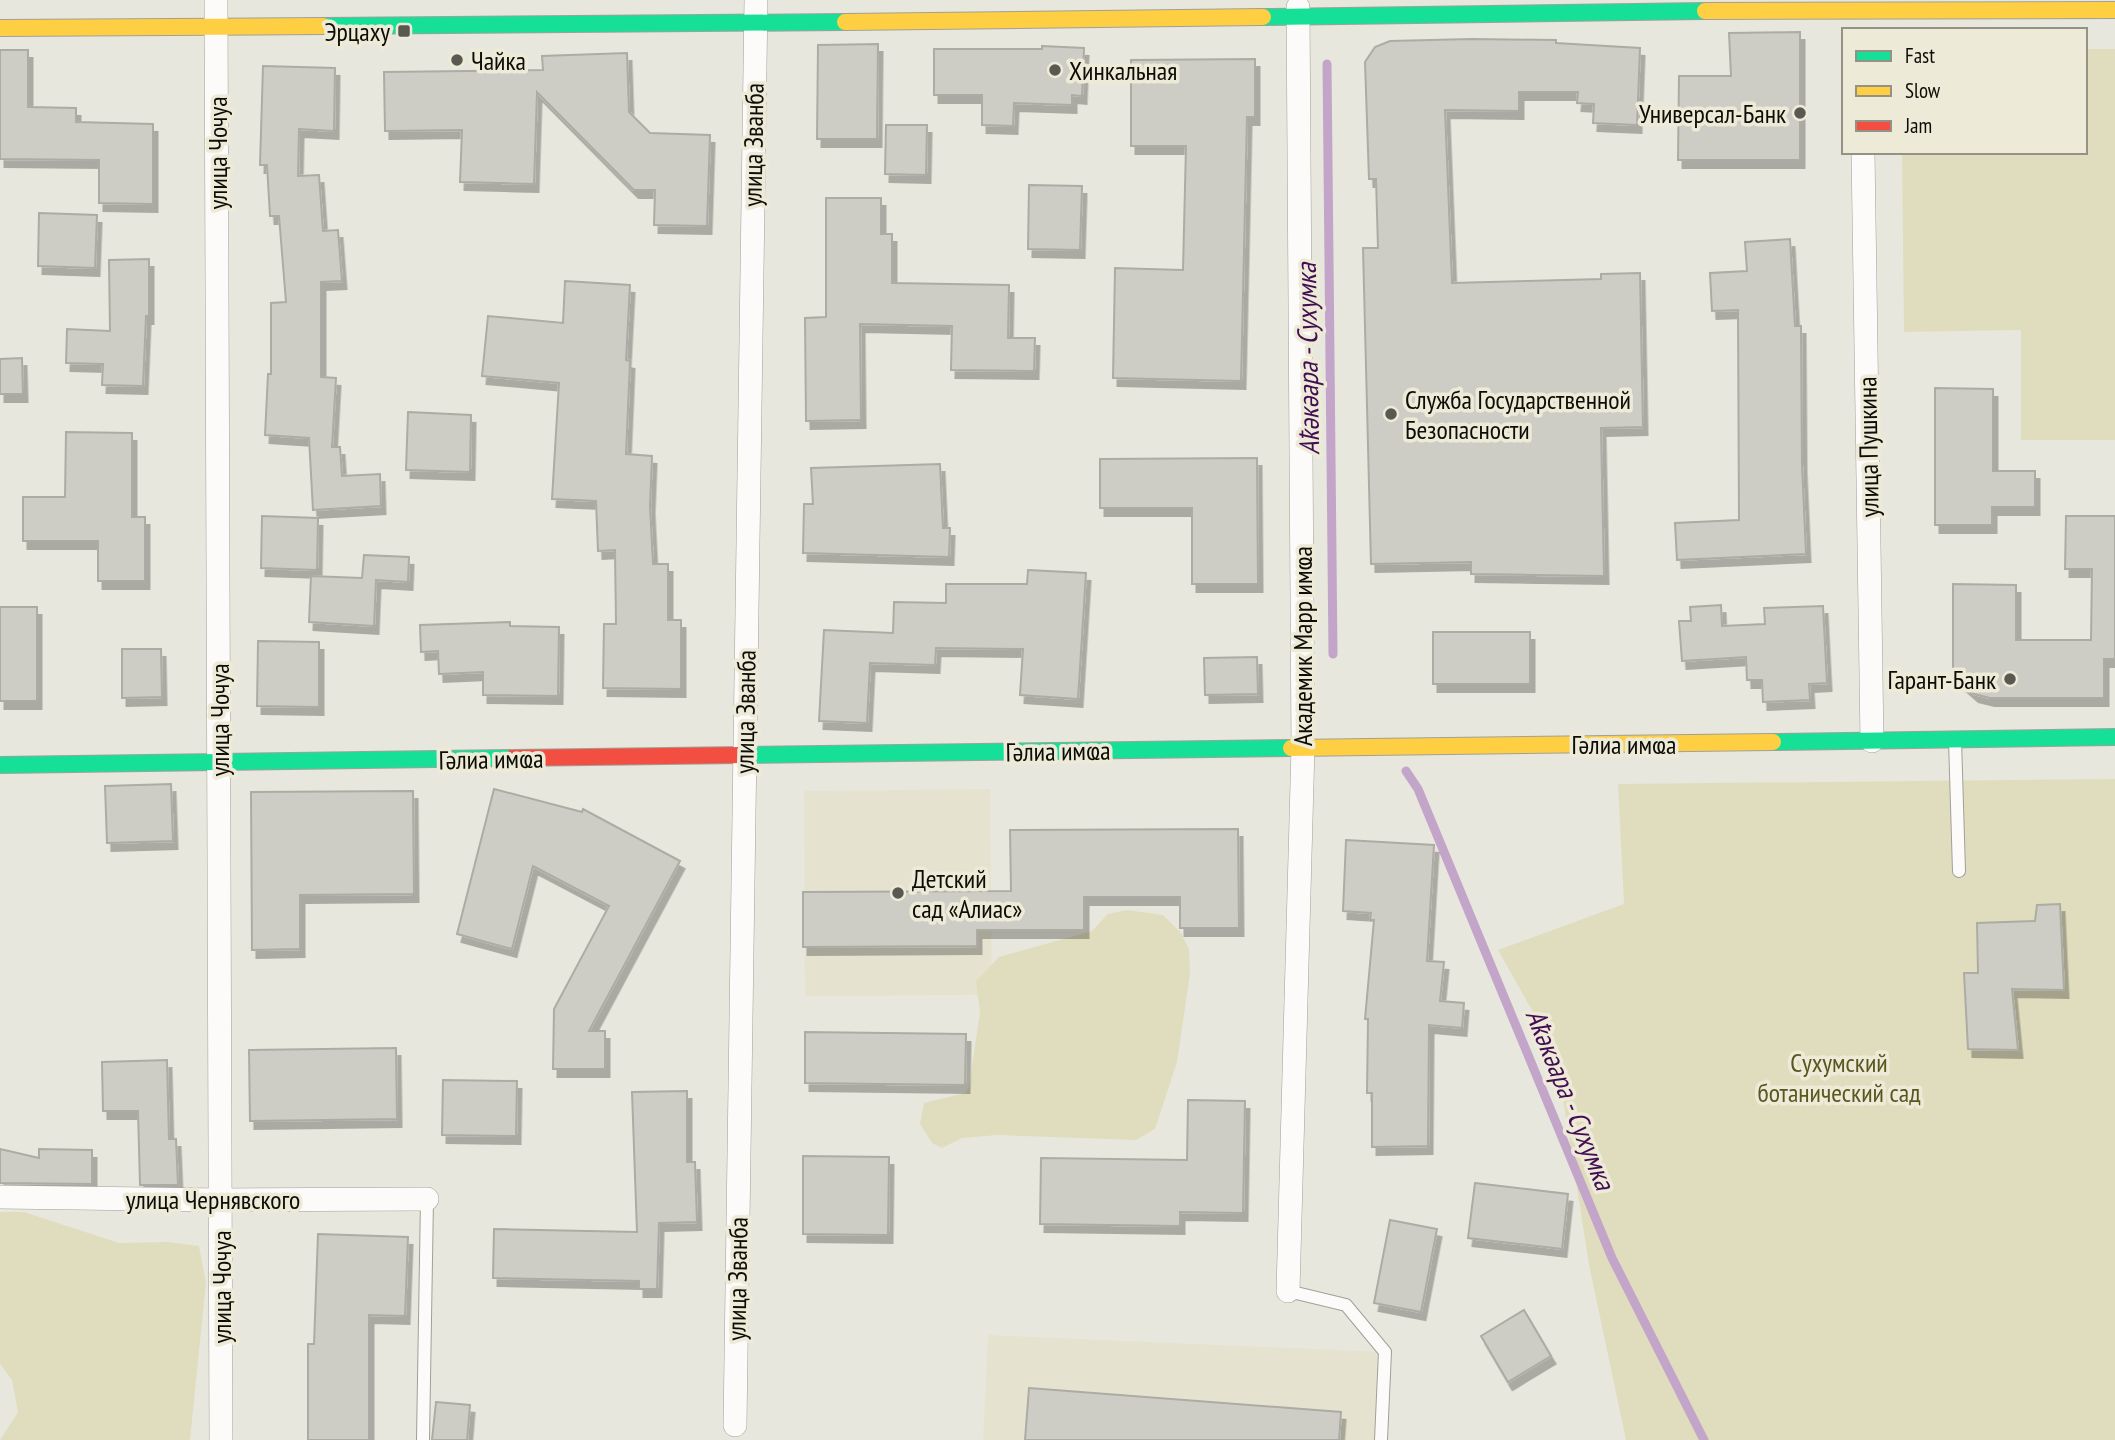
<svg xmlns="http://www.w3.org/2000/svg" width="2115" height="1440" viewBox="0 0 2115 1440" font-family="'PT Sans Narrow',sans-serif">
<defs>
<filter id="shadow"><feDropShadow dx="4.5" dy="8" stdDeviation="0" flood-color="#0004"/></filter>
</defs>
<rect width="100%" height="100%" fill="#e8e7dd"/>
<path fill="#e5e3cf" d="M 990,789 L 992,995 L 805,996 L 804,791 Z
M 988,1335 L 1385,1352 L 1381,1440 L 983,1440 Z"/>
<path fill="#e0ddbe" d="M 2085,49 L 2115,49 L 2115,440 L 2021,440 L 2021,330 L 1904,332 L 1902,152 L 2085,152 Z
M 2115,779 L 2115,1440 L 1626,1440 L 1589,1265 L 1556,1053 L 1498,950 L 1624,904 L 1618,784 Z
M 1127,910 L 1163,915 L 1181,933 L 1189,949 L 1190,974 L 1177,1062 L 1155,1129 L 1136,1140 L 998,1135 L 962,1138 L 942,1148 L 932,1143 L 920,1124 L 924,1103 L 965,1093 L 969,1087 L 980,1012 L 976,981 L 999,957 L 1092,931 L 1108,914 Z
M 0,1212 L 24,1212 L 119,1243 L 168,1242 L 199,1246 L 206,1283 L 190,1440 L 0,1440 L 18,1412 L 12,1380 L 0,1364 Z"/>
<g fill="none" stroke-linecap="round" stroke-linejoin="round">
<path stroke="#c3a5c9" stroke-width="9" d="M 1327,64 L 1333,654
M 1406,771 L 1418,789 L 1612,1258 L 1704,1440"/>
</g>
<path fill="#cecdc5" stroke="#adaca4" stroke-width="2" filter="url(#shadow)" d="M 1800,32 L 1800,160 L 1678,160 L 1679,76 L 1731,76 L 1729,33 Z
M 1472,39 L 1556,40 L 1556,43 L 1640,48 L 1637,125 L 1593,123 L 1594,104 L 1577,103 L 1578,92 L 1519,92 L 1519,111 L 1445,110 L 1452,283 L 1601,279 L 1601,274 L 1640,273 L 1643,427 L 1601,428 L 1604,576 L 1471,574 L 1471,562 L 1371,564 L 1363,248 L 1378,248 L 1376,179 L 1369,179 L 1365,62 L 1375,47 L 1390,41 Z
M 878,44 L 877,139 L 817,139 L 818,45 Z
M 1042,46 L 1084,48 L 1082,96 L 1072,95 L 1072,105 L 1014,103 L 1013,126 L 982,125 L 982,95 L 934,95 L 934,49 L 1042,49 Z
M 0,50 L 28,50 L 28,107 L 76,108 L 76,122 L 153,124 L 153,204 L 99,203 L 99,160 L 0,159 Z
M 627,53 L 629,112 L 650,133 L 710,135 L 707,226 L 654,225 L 655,190 L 634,190 L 537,92 L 534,184 L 460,182 L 462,130 L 385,131 L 384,72 L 543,70 L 542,56 Z
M 1255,59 L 1255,117 L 1247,117 L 1241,381 L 1113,378 L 1115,268 L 1183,270 L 1186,146 L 1131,146 L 1131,60 Z
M 263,66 L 335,68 L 334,131 L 299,129 L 298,176 L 319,175 L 323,231 L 338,230 L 342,281 L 321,282 L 321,377 L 336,378 L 332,447 L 340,447 L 342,476 L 380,474 L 381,506 L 313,510 L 309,438 L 265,435 L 268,374 L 271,374 L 271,303 L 286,302 L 279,216 L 270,216 L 267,165 L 260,165 Z
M 886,125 L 927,125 L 926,175 L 885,174 Z
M 1029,185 L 1082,186 L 1080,250 L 1028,249 Z
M 826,198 L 881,198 L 881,234 L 892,234 L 892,283 L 1009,285 L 1008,338 L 1035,338 L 1034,371 L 951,370 L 952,326 L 860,324 L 861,420 L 806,421 L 805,318 L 826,317 Z
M 39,213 L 97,215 L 95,268 L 38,266 Z
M 1790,239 L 1795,326 L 1801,326 L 1802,465 L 1806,554 L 1677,560 L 1675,523 L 1739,520 L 1738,310 L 1712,311 L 1710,273 L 1747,271 L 1745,242 Z
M 149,259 L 149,316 L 146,316 L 143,386 L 102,385 L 103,364 L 66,363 L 67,329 L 110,331 L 109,260 Z
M 565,281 L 630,285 L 626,360 L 630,361 L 626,454 L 652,456 L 650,506 L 653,564 L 668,564 L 668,620 L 681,620 L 681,689 L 603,688 L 604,624 L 616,624 L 615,550 L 598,551 L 596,501 L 552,499 L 559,383 L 482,376 L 488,316 L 563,323 Z
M 22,358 L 23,394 L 0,394 L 0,359 Z
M 1935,388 L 1993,389 L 1993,471 L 2035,471 L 2035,507 L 1992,507 L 1992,525 L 1935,525 Z
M 408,412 L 471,415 L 470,472 L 406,470 Z
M 66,432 L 132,433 L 132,517 L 145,517 L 145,581 L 98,581 L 98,541 L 23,541 L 23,497 L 65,497 Z
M 1257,458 L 1258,584 L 1192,584 L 1192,508 L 1100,508 L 1100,459 Z
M 940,464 L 943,528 L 950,528 L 949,557 L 803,553 L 804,504 L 813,504 L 811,468 Z
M 262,516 L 318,518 L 317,570 L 261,568 Z
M 2066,516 L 2115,516 L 2115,659 L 2104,659 L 2104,698 L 1990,698 L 1974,694 L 1958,680 L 1953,668 L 1953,584 L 2016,585 L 2016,640 L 2091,640 L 2092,569 L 2065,569 Z
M 364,555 L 409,557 L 408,582 L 376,580 L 374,626 L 309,622 L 311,576 L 362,578 Z
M 1028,570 L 1086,573 L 1078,699 L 1020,695 L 1023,649 L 936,648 L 935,665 L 870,663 L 867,723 L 819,721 L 824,630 L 893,633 L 894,602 L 946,603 L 946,584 L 1027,584 Z
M 1721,605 L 1722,626 L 1765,624 L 1764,608 L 1823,606 L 1827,683 L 1809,684 L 1810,700 L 1763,702 L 1762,680 L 1747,680 L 1746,657 L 1682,661 L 1679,621 L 1691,621 L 1690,607 Z
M 0,607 L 37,607 L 37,701 L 0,701 Z
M 510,622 L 510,626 L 559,627 L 558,696 L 483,695 L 483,672 L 439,674 L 438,651 L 421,652 L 420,625 Z
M 1433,632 L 1530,632 L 1530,684 L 1433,684 Z
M 258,641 L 319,642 L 319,707 L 257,706 Z
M 122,649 L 161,649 L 162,697 L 122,698 Z
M 1257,657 L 1258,694 L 1205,695 L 1204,658 Z
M 171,784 L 173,841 L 107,843 L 105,786 Z
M 494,789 L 582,812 L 583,809 L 680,861 L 589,1031 L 605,1031 L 605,1069 L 553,1069 L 554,1009 L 609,906 L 533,866 L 512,949 L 457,934 Z
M 413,791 L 414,894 L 300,895 L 300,949 L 252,950 L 251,792 Z
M 1238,829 L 1239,928 L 1180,928 L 1180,897 L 1084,897 L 1084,930 L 977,930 L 977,946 L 803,947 L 803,892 L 1011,891 L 1010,830 Z
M 1346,840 L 1434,845 L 1427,961 L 1444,962 L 1440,1001 L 1464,1003 L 1462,1028 L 1429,1025 L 1428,1146 L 1372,1147 L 1372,1093 L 1367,1093 L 1368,1019 L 1365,1019 L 1374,920 L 1370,920 L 1371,913 L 1343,911 Z
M 2060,904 L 2064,990 L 2012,989 L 2018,1050 L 1968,1049 L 1964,973 L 1978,973 L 1977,923 L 2035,921 L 2037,905 Z
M 805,1032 L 966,1034 L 965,1085 L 805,1083 Z
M 396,1048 L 397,1119 L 250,1121 L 249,1050 Z
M 167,1060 L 169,1139 L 176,1139 L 178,1185 L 140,1185 L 138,1111 L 103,1111 L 102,1062 Z
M 443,1080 L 517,1081 L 516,1136 L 442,1135 Z
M 687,1091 L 687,1162 L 695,1162 L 697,1222 L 659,1223 L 657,1289 L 639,1289 L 639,1281 L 493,1278 L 494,1229 L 637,1232 L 632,1092 Z
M 1188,1100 L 1245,1101 L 1243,1213 L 1180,1212 L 1180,1226 L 1040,1224 L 1041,1158 L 1187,1160 Z
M 0,1149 L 39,1158 L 39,1149 L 92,1150 L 92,1184 L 0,1183 Z
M 803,1156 L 889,1157 L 888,1235 L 803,1234 Z
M 1475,1183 L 1568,1194 L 1562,1249 L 1468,1238 Z
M 1390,1220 L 1437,1229 L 1421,1312 L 1374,1303 Z
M 318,1234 L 408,1237 L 405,1316 L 369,1315 L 369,1440 L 308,1440 L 308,1344 L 314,1344 Z
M 1524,1310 L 1551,1356 L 1508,1382 L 1481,1336 Z
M 1029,1388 L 1341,1412 L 1339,1440 L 1025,1440 Z
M 436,1402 L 470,1405 L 467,1440 L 432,1440 Z"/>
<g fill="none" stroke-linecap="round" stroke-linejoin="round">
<defs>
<path id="lane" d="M 1955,740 L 1959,871
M 1288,1291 L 1346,1305 L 1385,1352 L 1381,1440
M 423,1439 L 427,1199"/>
<path id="street" d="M 216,0 L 221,1440
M 1863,152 L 1872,741
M 0,1197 L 221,1200 L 427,1199
M 1288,1291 L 1303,747 L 1298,7
M 735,1425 L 756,0"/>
<path id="fast" d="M 1263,17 L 1705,11
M 323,26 L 845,22
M 1773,742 L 2115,737
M 742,755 L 1291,748
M 0,765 L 512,758"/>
<path id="slow" d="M 1705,11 L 2115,10
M 845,22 L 1263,17
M 0,28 L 323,26
M 1291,748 L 1773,742"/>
<path id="jam" d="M 512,758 L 742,755"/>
</defs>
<use href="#lane" stroke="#a1a098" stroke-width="14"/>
<use href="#street" stroke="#a1a098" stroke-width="24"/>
<use href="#fast" stroke="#a1a098" stroke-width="18"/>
<use href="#slow" stroke="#a1a098" stroke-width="18"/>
<use href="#jam" stroke="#a1a098" stroke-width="18"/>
<use href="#lane" stroke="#fcfbfa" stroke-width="12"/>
<use href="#street" stroke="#fcfbfa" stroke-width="23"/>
<use href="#fast" stroke="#16e098" stroke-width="16"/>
<use href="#slow" stroke="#ffcf43" stroke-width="16"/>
<use href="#jam" stroke="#f24e42" stroke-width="16"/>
</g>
<g fill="#5a5951" stroke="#edebd8" stroke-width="2.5">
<rect x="397" y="24" width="14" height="14" rx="3.5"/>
<circle cx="457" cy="60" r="7"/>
<circle cx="1055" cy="70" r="7"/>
<circle cx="1800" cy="113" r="7"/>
<circle cx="1391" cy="414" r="7"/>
<circle cx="2010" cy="679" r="7"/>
<circle cx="898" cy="893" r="7"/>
</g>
<g text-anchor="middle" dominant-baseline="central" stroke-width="7" stroke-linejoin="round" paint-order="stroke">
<g font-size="26" fill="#0d0c06" stroke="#edebd8" text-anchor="start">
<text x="390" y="31" text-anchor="end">Эрцаху</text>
<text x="471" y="60">Чайка</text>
<text x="1069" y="70">Хинкальная</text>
<text x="1786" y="113" text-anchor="end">Универсал-Банк</text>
<text x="1405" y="399">Служба Государственной<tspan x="1405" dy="30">Безопасности</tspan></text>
<text x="1996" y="679" text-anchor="end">Гарант-Банк</text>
<text x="912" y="878">Детский<tspan x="912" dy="30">сад «Алиас»</tspan></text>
</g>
<g font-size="26" fill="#0d0c06" stroke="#edebd8">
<text transform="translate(753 145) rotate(-89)">улица Званба</text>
<text transform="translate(217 153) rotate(-90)">улица Чочуа</text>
<text transform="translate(1868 447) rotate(-91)">улица Пушкина</text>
<text transform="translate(1302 646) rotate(-90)">Академик Марр имҩа</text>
<text transform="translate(745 712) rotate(-89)">улица Званба</text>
<text transform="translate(219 720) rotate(-90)">улица Чочуа</text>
<text x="1624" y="744">Гәлиа имҩа</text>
<text transform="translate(1058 751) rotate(-1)">Гәлиа имҩа</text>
<text transform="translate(491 759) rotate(-1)">Гәлиа имҩа</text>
<text x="213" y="1199">улица Чернявского</text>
<text transform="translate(737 1279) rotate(-89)">улица Званба</text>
<text transform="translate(221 1287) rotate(-90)">улица Чочуа</text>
</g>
<g font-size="26" fill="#5b5520" stroke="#edebd8">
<text x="1839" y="1062">Сухумский<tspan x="1839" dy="30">ботанический сад</tspan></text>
</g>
<g font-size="28" font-style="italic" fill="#420d52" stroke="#edebd8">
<text transform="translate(1307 359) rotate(-91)">Аҟәкәара - Сухумка</text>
<text transform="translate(1571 1099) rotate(68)">Аҟәкәара - Сухумка</text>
</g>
</g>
<rect x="1842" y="28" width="245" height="126" fill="#edebd8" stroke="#939284" stroke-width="2"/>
<rect x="1856" y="51" width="35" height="10" fill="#16e098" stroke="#939284" stroke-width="2"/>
<text x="1905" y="63" font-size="21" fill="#0d0c06">Fast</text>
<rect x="1856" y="86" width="35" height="10" fill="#ffcf43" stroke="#939284" stroke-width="2"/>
<text x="1905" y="98" font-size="21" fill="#0d0c06">Slow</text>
<rect x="1856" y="121" width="35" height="10" fill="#f24e42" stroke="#939284" stroke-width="2"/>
<text x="1905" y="133" font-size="21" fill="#0d0c06">Jam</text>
</svg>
